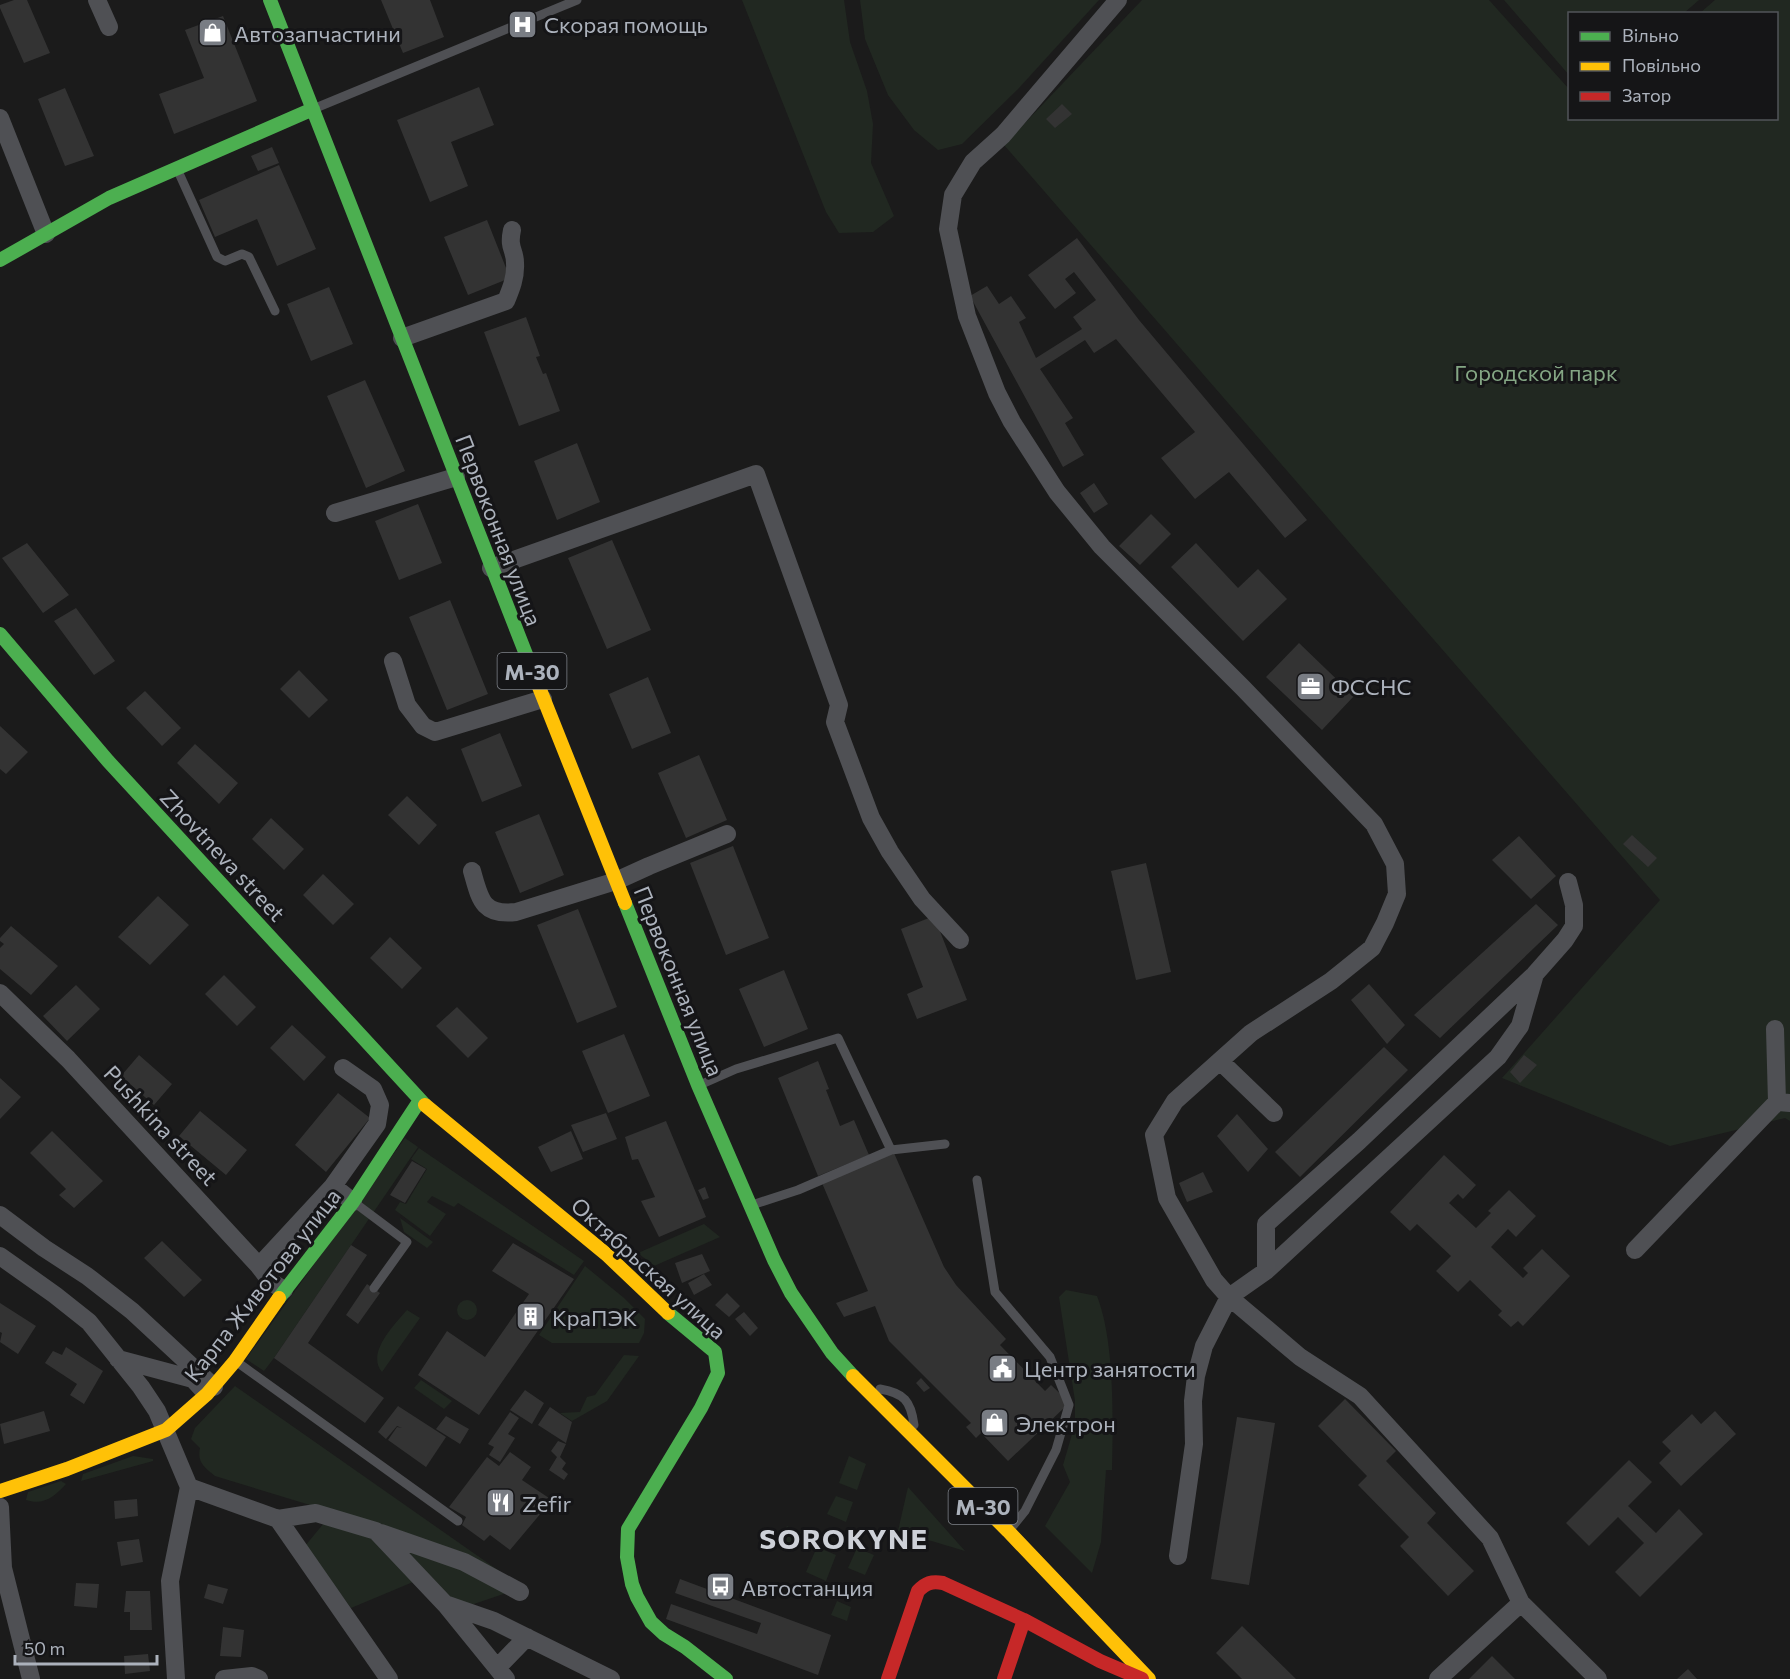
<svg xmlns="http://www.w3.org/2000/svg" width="1790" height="1679" viewBox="0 0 1790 1679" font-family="Commissioner,sans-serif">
<rect width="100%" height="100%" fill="#1b1b1b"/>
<path fill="#212821" d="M 742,0 L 844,0 L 850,42 L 867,91 L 873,124 L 871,163 L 894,216 L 873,232 L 839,233 L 826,212 Z
M 860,0 L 1099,0 L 1019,88 L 962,144 L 938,150 L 914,130 L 888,95 L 865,39 Z
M 1142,0 L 1489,0 L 1569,89 L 1570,118 L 1776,118 L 1776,14 L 1700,13 L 1715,0 L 1790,0 L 1790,1121 L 1785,1118 L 1670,1146 L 1502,1078 L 1660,900 L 1004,145 Z
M 1504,0 L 1699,0 L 1684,13 L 1570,14 L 1569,75 Z
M 405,1138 L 418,1147 L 274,1358 L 264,1371 L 246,1359 Z
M 419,1148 L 584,1261 L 574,1275 L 458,1203 L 454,1207 L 432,1196 L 427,1202 L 446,1214 L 430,1236 L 395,1210 L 400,1202 L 406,1204 L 427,1169 L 411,1159 Z
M 400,1218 L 433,1242 L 427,1248 L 404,1232 Z
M 704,1224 L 720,1237 L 654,1266 L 638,1253 Z
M 585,1266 L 624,1298 L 645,1319 L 644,1333 L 639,1343 L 552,1343 L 539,1335 Z
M 1066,1290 L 1097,1296 C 1115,1342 1113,1420 1112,1470 L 1106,1470 L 1101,1542 L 1092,1573 L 1045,1526 L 1070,1482 L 1063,1465 L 1075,1424 L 1075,1401 L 1059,1297 Z
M457 1310a10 10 0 1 1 20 0a10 10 0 1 1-20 0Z
M 407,1310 L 420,1318 L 382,1372 C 366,1353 394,1325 407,1310 Z
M 624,1355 L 639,1356 L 607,1401 L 572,1421 L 560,1413 L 580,1412 L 587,1397 L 595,1395 Z
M 421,1380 L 452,1401 L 444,1409 L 414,1388 Z
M 235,1386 L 515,1582 L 379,1526 L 215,1476 C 204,1467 197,1462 200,1448 L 191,1439 L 195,1428 Z
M 133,1456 L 153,1459 L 153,1461 L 81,1481 L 83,1474 Z
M 849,1456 L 866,1464 L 857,1490 L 839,1483 Z
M 61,1481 L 66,1484 C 55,1496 44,1506 26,1500 L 28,1492 Z
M 908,1487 L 965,1551 L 898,1531 Z
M 836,1496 L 853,1502 L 846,1522 L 827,1514 Z
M 324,1523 L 367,1533 L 413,1582 L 351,1608 L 305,1546 Z
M 787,1526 L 802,1533 L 793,1551 L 776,1544 Z
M 392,1541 L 512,1591 L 471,1605 L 448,1600 Z
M 817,1547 L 836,1555 L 826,1581 L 806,1572 Z
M 857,1548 L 874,1555 L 865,1575 L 848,1568 Z
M 837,1601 L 851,1607 L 847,1621 L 831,1615 Z"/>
<path fill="#333" d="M 14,0 L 27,0 L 50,53 L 24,63 L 0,8 L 0,5 Z
M 381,0 L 430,0 L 444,37 L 403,53 Z
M 223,16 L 257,101 L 174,134 L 159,94 L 204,78 L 185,30 Z
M 479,87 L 494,125 L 451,142 L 468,186 L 430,202 L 397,120 Z
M 65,88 L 94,156 L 65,166 L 38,99 Z
M 1062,104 L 1072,114 L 1055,128 L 1046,119 Z
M 272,147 L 279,163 L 258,171 L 251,156 Z
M 279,165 L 316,249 L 277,266 L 257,219 L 215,237 L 199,200 Z
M 487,220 L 510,278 L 468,295 L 444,237 Z
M 1077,238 L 1139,320 L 1307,520 L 1285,538 L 1229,472 L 1195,499 L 1161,458 L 1195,432 L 1116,339 L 1094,353 L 1085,340 L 1040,369 L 1073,418 L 1065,423 L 1084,455 L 1063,467 L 970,296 L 987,286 L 999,304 L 1011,296 L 1026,318 L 1019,322 L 1036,358 L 1082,329 L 1073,317 L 1096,300 L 1074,272 L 1065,279 L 1076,293 L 1055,309 L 1028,275 Z
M 329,287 L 353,344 L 311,361 L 287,304 Z
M 526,317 L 540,356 L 536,357 L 543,374 L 546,373 L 560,411 L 519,426 L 484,332 Z
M 365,380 L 405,471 L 366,488 L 327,396 Z
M 577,443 L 600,502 L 557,520 L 534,461 Z
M 1094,483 L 1108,504 L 1094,513 L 1080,493 Z
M 418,504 L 442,563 L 399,580 L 375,521 Z
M 1151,514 L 1171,534 L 1140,565 L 1119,546 Z
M 612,540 L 651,630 L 607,649 L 568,558 Z
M 27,543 L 69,595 L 43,613 L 2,558 Z
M 1196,543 L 1238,588 L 1258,569 L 1287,599 L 1243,641 L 1171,567 Z
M 450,600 L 488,694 L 447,710 L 409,617 Z
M 76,608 L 115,661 L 94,675 L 54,621 Z
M 1299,643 L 1354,696 L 1322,730 L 1266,677 Z
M 299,670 L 328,700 L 309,718 L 280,689 Z
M 648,677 L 671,733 L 632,749 L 609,694 Z
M 145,691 L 181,728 L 162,746 L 126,708 Z
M 0,726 L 28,752 L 6,774 L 0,769 Z
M 500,733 L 522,786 L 482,802 L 461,749 Z
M 195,744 L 238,783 L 219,804 L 177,763 Z
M 699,755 L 727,820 L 686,838 L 658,773 Z
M 407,796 L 437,825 L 419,845 L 388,815 Z
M 539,814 L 564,875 L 520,893 L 495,832 Z
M 271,818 L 304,849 L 284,870 L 252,839 Z
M 1632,835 L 1657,858 L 1648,867 L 1623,844 Z
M 1519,836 L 1556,876 L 1531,899 L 1492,860 Z
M 733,846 L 769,938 L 726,955 L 690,863 Z
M 1146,863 L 1171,972 L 1136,980 L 1111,871 Z
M 323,874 L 354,904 L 333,925 L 303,895 Z
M 158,896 L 189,925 L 150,965 L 118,937 Z
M 1536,904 L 1558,925 L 1440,1038 L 1414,1015 Z
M 578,909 L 617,1007 L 577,1023 L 537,925 Z
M 934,916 L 967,1000 L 917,1019 L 907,994 L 923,987 L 901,929 Z
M 11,926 L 58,966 L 31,995 L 0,969 L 0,948 L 4,944 L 0,941 L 0,938 Z
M 390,937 L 422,968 L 402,989 L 370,958 Z
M 784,970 L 808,1029 L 764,1047 L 739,989 Z
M 224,975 L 256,1007 L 237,1026 L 205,994 Z
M 1369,984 L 1405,1025 L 1387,1044 L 1351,1000 Z
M 76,985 L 100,1009 L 67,1041 L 43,1016 Z
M 457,1007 L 488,1038 L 468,1058 L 436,1026 Z
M 292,1025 L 326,1057 L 304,1081 L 270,1048 Z
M 624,1034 L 650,1096 L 608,1113 L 582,1051 Z
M 1384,1047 L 1408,1070 L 1300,1177 L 1275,1152 Z
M 139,1055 L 172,1084 L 154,1105 L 121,1076 Z
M 1524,1055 L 1537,1065 L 1520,1083 L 1510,1072 Z
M 818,1061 L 829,1089 L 826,1090 L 840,1126 L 854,1120 L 869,1155 L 818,1176 L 778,1078 Z
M 0,1078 L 21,1097 L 0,1119 Z
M 338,1093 L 370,1118 L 326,1172 L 295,1145 Z
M 200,1111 L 247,1150 L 226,1175 L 179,1136 Z
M 606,1113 L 617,1139 L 583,1152 L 571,1125 Z
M 1237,1114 L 1268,1149 L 1248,1172 L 1217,1136 Z
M 666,1121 L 706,1217 L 659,1237 L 641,1201 L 655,1197 L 638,1159 L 632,1160 L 625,1137 Z
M 52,1131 L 103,1181 L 74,1208 L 59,1195 L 66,1189 L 30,1153 Z
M 571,1131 L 583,1159 L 551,1172 L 538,1147 Z
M 894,1153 L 944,1267 L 956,1285 L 1006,1339 L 1000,1345 L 1045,1391 L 1051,1385 L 1068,1401 L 1064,1408 L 1008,1461 L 981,1433 L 976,1438 L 966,1427 L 971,1423 L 889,1341 L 875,1306 L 844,1317 L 836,1303 L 868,1291 L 822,1183 Z
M 1444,1155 L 1476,1185 L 1463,1199 L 1458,1194 L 1449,1203 L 1476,1228 L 1491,1213 L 1488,1211 L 1509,1190 L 1536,1216 L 1516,1237 L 1508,1229 L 1491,1247 L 1523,1278 L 1528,1273 L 1523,1268 L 1542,1249 L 1570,1276 L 1523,1326 L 1518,1321 L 1511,1327 L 1498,1315 L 1502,1311 L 1470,1280 L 1458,1292 L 1436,1271 L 1451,1256 L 1417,1224 L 1410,1231 L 1390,1212 Z
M 412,1161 L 426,1169 L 405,1203 L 390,1195 Z
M 1203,1172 L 1213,1192 L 1187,1202 L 1179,1183 Z
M 705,1187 L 709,1198 L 703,1200 L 698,1190 Z
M 162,1241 L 202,1280 L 184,1297 L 144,1258 Z
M 513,1243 L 574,1279 L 479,1415 L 418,1375 L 447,1331 L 485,1357 L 529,1294 L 492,1271 Z
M 351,1245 L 367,1255 L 308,1343 L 384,1398 L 365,1423 L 274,1358 Z
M 702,1254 L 710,1271 L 682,1283 L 675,1263 Z
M 704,1274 L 712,1285 L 694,1295 L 688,1283 Z
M 367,1284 L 380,1293 L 358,1324 L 346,1315 Z
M 727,1293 L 740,1306 L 729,1317 L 715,1305 Z
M 0,1303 L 36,1326 L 18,1354 L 0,1342 L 2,1333 L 0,1332 Z
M 744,1312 L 758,1328 L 750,1336 L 735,1319 Z
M 66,1347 L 103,1371 L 84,1404 L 70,1395 L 77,1384 L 45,1363 L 53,1351 L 62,1355 Z
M 921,1378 L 930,1388 L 924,1392 L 916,1383 Z
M 525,1390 L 544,1403 L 532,1424 L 510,1410 Z
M 1345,1399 L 1396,1451 L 1386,1461 L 1436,1513 L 1427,1523 L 1474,1571 L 1448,1596 L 1400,1546 L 1409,1537 L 1358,1485 L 1367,1476 L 1318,1426 Z
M 398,1406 L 446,1437 L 426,1467 L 388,1440 L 397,1427 L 402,1428 L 397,1426 L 386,1439 L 378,1432 Z
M 550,1407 L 572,1422 L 566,1443 L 538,1425 Z
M 44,1411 L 50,1431 L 4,1444 L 0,1424 Z
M 1715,1411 L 1736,1434 L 1681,1486 L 1659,1463 L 1671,1451 L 1662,1442 L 1692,1414 L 1701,1424 Z
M 510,1412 L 519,1418 L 508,1434 L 515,1438 L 500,1462 L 489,1455 L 494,1447 L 488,1444 Z
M 446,1416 L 469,1429 L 460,1444 L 436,1429 Z
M 1237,1417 L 1275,1423 L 1249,1585 L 1211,1579 Z
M 558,1441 L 566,1444 L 560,1457 L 566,1463 L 562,1469 L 568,1474 L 564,1480 L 549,1470 L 557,1457 L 551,1451 Z
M 510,1452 L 531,1467 L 522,1480 L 552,1500 L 510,1550 L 490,1535 L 484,1541 L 462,1525 L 466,1517 L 449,1507 L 487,1457 L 499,1466 Z
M 1629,1460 L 1652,1482 L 1628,1506 L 1656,1533 L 1679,1509 L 1703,1534 L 1640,1597 L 1615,1572 L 1644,1543 L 1618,1517 L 1589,1546 L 1566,1523 Z
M 137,1499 L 138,1516 L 115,1519 L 114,1501 Z
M 139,1539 L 143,1562 L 121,1566 L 117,1542 Z
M 680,1579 L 831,1635 L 818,1675 L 666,1619 L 671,1604 L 757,1634 L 761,1623 L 675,1593 Z
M 76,1583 L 99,1584 L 97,1608 L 74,1606 Z
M 208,1584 L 228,1589 L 223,1604 L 204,1598 Z
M 126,1591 L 150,1591 L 152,1630 L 130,1630 L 130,1612 L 124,1612 Z
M 1242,1626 L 1296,1679 L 1242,1679 L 1216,1653 Z
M 223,1627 L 244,1630 L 241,1657 L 220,1656 Z
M 148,1654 L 150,1671 L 125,1674 L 124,1656 Z
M 1492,1656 L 1515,1679 L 1469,1679 Z
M 1688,1669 L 1697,1679 L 1677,1679 Z"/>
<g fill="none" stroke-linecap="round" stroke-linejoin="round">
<path stroke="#4f5054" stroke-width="9" d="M 318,107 L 577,0
M 178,171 L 217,257 L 225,261 L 242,254 L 249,257 L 275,311
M 702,1084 L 736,1069 L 838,1038 L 891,1150
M 977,1180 L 995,1292 L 1050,1357 L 1069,1405 L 1056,1450 L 1025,1511 L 1012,1527
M 355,1203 L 407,1242 L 374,1288
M 755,1204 L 798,1190 L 891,1150 L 945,1144
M 237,1362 L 458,1521
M 880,1389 C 904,1393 911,1401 914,1425"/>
<path stroke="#4f5054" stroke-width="18" d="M 97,0 L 109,27
M 1118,0 L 1003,135 L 973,162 L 953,195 L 948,229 L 967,316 L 997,393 L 1012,422 L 1057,492 L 1102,547 L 1243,688 L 1374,824 L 1395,864 L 1397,894 L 1385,923 L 1372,948 L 1331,981 L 1251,1033 L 1175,1101 L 1154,1135 L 1167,1198 L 1214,1280 L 1229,1297 L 1300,1357 L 1360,1396 L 1490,1538 L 1521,1603 L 1598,1679
M 0,118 L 46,234
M 402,338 L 506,301 C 511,289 516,277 515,263 C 515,249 508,249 512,230
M 335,513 L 456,477
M 491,568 L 756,474 L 839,705 L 835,722 L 871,818 L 890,852 L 922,899 L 960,940
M 393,661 L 407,705 L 423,726 L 435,732 L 543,699
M 472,871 C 480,899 482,916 516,912 L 616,881 L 649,866 L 727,834
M 0,993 L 68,1059 L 259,1266 L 271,1282 L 284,1290
M 1775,1029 L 1777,1102 L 1790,1103
M 1221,1062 L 1274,1113
M 343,1068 L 373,1089 L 380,1105 L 377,1124 L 333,1186 L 353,1202
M 0,1215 L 44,1248 L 87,1276 L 132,1311 L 214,1387
M 1635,1250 L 1777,1102
M 0,1256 L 55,1295 L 89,1322 L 141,1387 L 157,1411 L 189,1487 L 278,1519 L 389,1679
M 259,1266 L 333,1186
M 1266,1271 L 1266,1224 L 1359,1141 L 1533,976
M 118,1359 L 193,1379 L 203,1390
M 0,1507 L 3,1568 L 31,1679
M 278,1519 L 316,1513 L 376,1531 L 445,1604 L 494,1621 L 611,1679
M 381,1533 L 464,1562 L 520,1592
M 1178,1556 L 1194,1444 L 1193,1401 L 1196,1376 L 1204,1346 L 1229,1297 L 1266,1271 L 1498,1057 L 1520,1026 L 1535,974 L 1565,940 L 1574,926 L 1574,905 L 1568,882
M 446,1605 L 506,1679
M 497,1668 L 527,1637
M 176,1679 L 170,1581 L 189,1487
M 224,1679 L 252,1676 L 259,1679
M 1438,1679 L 1521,1603"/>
<path stroke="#4caf50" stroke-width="14" d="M 270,0 L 531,667
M 0,260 L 109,198 L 313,109
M 0,634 L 108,761 L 425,1105
M 625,903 L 698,1085 L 774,1260 L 791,1293 L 832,1353 L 853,1376
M 279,1298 L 353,1202 L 420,1100
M 668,1313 L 715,1352 L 718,1373 L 701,1408 L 628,1529 L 627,1557 L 632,1584 L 637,1597 L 651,1622 L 664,1634 L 685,1647 L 726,1679"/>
<path stroke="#ffc107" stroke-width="14" d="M 531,667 L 625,903
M 425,1105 L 606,1254 L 668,1313
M 853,1376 L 1008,1531 L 1149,1679
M 0,1491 L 67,1469 L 166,1430 L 207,1394 L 235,1361 L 279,1298"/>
<path stroke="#c62828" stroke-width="14" d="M 888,1679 L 918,1591 C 926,1583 931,1581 943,1583 L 1024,1620 L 1100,1661 L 1142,1679
M 1004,1679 L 1024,1620"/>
</g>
<defs>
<symbol id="hospital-square" viewBox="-11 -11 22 22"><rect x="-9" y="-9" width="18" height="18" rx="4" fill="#797d84" stroke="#151517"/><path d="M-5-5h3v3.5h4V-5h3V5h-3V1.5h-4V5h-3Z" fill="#fff"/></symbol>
<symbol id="shop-square" viewBox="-11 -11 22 22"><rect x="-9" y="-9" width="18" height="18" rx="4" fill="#797d84" stroke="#151517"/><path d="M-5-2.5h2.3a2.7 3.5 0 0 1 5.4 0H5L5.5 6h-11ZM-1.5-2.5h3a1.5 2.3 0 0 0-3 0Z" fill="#fff"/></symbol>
<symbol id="office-square" viewBox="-11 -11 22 22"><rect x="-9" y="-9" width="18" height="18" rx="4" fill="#797d84" stroke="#151517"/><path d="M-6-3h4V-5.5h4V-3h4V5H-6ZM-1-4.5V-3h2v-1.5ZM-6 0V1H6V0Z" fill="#fff"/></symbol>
<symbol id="building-square" viewBox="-11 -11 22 22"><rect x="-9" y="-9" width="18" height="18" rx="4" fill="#797d84" stroke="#151517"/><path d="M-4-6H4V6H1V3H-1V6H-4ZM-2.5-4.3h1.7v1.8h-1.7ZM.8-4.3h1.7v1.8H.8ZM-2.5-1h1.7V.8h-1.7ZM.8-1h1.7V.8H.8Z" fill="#fff"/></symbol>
<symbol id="civic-square" viewBox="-11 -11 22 22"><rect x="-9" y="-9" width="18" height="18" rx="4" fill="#797d84" stroke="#151517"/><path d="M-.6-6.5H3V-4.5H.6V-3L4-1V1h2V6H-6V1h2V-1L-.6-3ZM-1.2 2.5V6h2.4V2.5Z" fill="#fff"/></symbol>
<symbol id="restaurant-square" viewBox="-11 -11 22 22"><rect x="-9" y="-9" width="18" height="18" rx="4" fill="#797d84" stroke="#151517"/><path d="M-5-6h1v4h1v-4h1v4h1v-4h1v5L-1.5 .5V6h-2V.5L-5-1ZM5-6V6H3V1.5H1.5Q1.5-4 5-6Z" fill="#fff"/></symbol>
<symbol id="bus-square" viewBox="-11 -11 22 22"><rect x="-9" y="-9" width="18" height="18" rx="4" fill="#797d84" stroke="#151517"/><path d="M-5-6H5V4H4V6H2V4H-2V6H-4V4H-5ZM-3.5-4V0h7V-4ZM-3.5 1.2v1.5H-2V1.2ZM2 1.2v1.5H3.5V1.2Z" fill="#fff"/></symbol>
</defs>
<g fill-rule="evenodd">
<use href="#hospital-square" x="506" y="8" width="33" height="33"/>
<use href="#shop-square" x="196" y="16" width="33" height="33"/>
<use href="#office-square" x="1294" y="670" width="33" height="33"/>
<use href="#building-square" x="514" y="1300" width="33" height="33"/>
<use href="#civic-square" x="986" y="1352" width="33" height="33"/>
<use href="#shop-square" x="978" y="1406" width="33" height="33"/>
<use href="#restaurant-square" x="484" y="1486" width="33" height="33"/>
<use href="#bus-square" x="704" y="1570" width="33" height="33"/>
</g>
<g text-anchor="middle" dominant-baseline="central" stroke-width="6" stroke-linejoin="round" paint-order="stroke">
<g fill="#151517" stroke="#7f838a" stroke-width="1.5">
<rect x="497.5" y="653" width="69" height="36" rx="4.5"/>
<rect x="948.5" y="1488" width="69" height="36" rx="4.5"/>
</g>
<g font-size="21" font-weight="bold" fill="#acb2bc">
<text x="532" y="671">М-30</text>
<text x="983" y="1506">М-30</text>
</g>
<g font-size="22" fill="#acb2bc" stroke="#151517" text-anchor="start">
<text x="544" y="24">Скорая помощь</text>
<text x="234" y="33">Автозапчастини</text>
<text x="1331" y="686">ФССНС</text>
<text x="552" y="1317">КраПЭК</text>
<text x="1024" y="1368">Центр занятости</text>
<text x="1016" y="1423">Электрон</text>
<text x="522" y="1503">Zefir</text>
<text x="741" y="1587">Автостанция</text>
</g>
<g font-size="22" fill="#84a684" stroke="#151517">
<text x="1536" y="372">Городской парк</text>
</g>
<g font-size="22" fill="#acb2bc" stroke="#151517">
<text transform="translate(499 530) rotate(69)">Первоконная улица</text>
<text transform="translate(223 855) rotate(47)">Zhovtneva street</text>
<text transform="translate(679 981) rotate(68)">Первоконная улица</text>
<text transform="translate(161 1125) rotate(47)">Pushkina street</text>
<text transform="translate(649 1268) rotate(42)">Октябрьская улица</text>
<text transform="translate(262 1285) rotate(-52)">Карпа Животова улица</text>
</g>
<g font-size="28" font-weight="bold" letter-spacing="1.5" fill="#ced1d8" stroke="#151517">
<text x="844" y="1538">SOROKYNE</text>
</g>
</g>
<rect x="1568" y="12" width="210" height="108" fill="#151517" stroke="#515459" stroke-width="1.5"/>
<rect x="1580" y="32" width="30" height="9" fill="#4caf50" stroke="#515459" stroke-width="1.5"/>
<text x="1622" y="42" font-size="18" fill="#acb2bc">Вільно</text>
<rect x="1580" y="62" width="30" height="9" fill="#ffc107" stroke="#515459" stroke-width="1.5"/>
<text x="1622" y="72" font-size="18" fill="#acb2bc">Повільно</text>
<rect x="1580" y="92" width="30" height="9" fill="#c62828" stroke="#515459" stroke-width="1.5"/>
<text x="1622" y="102" font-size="18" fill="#acb2bc">Затор</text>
<path d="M15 1655v9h142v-9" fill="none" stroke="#acb2bc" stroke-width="3"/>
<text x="24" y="1655" font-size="18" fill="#acb2bc" stroke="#151517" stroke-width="4.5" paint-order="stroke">50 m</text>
</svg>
